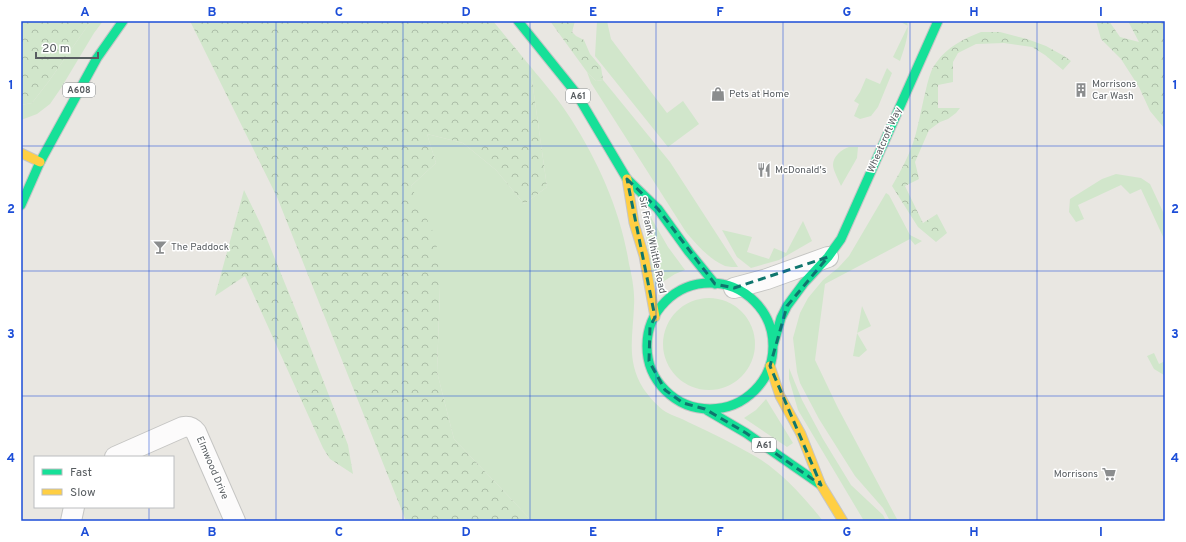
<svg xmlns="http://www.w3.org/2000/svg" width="1186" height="542" viewBox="0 0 1186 542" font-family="Overpass,sans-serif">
<defs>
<pattern id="forest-crowns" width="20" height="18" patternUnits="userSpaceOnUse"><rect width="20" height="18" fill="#d1e6cb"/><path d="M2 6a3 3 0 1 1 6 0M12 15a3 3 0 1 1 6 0" fill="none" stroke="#acbea8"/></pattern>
</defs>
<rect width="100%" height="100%" fill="#e9e7e2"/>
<path fill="#d1e6cb" d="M 91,21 L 103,21 L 94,33 L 61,88 L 50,104 L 37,114 L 21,120 L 21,105 L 32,103 L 49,81 Z
M 597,21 L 607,21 L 611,39 L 667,113 L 683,101 L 699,124 L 668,147 L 595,56 Z
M 899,21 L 907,21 C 910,34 904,49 900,61 L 893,57 L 908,26 Z
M 530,66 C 544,83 559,100 571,119 C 599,163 621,212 629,264 C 632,276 635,293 634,306 C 633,336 626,360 643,388 C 649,397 658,407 666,412 C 673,416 681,418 688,422 C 710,432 732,443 753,455 C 780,470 804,497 823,521 L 532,521 L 454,439 L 437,372 L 440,286 L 411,186 L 436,163 L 427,134 L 463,143 L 496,170 L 524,204 L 547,187 Z
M 887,68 L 892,73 L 878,107 L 871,116 L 860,119 L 854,116 L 859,104 L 854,101 L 860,92 L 866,78 L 880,84 Z
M 587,72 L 596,81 L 603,80 L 670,162 L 738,267 C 734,267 729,267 725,266 C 709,259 697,245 686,232 L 591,83 Z
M 849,147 L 858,147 L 857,158 L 841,186 C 839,181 833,170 833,165 C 833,156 842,149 849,147 Z
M 1116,174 L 1141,178 L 1150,184 L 1165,216 L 1165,241 L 1141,189 L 1130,194 L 1121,185 L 1078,205 L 1084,219 L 1076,222 L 1069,212 L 1070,199 L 1102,179 Z
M 886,193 L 889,195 L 910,235 L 922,241 L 915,245 L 910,239 L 825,284 L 815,360 L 838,408 L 898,521 L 890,521 L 883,508 L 855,476 L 819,419 L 800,383 L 797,372 L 793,338 L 800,313 L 808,298 L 823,280 L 838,268 L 849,256 Z
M 649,214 L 668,247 L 685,270 L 675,274 L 655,287 L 643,220 Z
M 803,221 L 812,241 L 779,260 L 751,268 L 737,257 L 722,230 L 752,237 L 747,252 L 769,259 L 774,248 L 786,253 Z
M663 344a46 46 0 1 1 92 0a46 46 0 1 1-92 0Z
M 862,306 L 871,326 L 857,333 L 867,350 L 859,357 L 853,356 Z
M 1154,353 L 1159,364 L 1165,361 L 1165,374 L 1164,375 L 1154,369 L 1147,356 Z
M 789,368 L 802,400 L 823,439 L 851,485 L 883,515 L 886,521 L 864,521 L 798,410 L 789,379 Z
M 766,399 L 793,443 L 787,447 L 744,418 L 756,410 Z"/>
<path fill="url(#forest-crowns)" d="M 21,21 L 91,21 L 49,81 L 32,103 L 21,105 Z
M 190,21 L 493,21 L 530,66 L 547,187 L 524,204 L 496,170 L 463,143 L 427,134 L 436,163 L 411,186 L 436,238 L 440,286 L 437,372 L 454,439 L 532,521 L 406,521 L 277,197 Z
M 550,21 L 575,21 L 572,32 L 576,36 L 584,40 L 590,54 L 601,67 L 603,80 L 596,81 L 587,72 Z
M 1096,21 L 1109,21 L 1120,37 L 1139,42 L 1128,21 L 1165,21 L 1165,129 L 1150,111 L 1139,87 L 1121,59 L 1101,39 Z
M 981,32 L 1000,32 L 1027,39 L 1046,46 L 1064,56 L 1071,61 L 1063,70 L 1045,55 L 1032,47 L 1004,43 L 976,44 L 958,53 L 953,62 L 953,82 L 938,85 L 938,108 L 960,108 L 956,113 L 948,119 L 940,122 L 929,130 L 915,162 L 919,179 L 905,186 L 923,223 L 937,214 L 947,233 L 936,242 L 918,227 L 892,186 C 902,169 911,152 916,133 C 920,117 923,101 927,85 C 929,78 931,69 936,63 C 947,47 963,39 981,32 Z
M 244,190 L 262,227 L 301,323 L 348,445 L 353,474 L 330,459 L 323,448 L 245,276 L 215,296 Z"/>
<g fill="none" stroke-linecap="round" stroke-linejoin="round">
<defs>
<path id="street" d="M 734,288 L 767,279 L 828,257
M 115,457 L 183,427 C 189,426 192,427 196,432 L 235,521
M 71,521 L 74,507"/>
<path id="fast" d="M 518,21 L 576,93 L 627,179 L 658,209 L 689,252 L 715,284
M 21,205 L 40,162 L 97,58 L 123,21
M647 346a63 63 0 1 1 126 0a63 63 0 1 1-126 0Z
M 773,346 L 781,318 L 787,306 L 804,283 L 828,257 L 841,239 L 938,21
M 705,409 L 746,433 L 821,485"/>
<path id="slow" d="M 21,153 L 40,162
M 627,179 L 634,223 L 644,256 L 655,317
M 770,366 L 780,396 L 801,434 L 821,485 L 843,521"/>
</defs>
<use href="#street" stroke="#c5c5c3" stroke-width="22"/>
<use href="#fast" stroke="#c6c6c6" stroke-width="11"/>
<use href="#slow" stroke="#c6c6c6" stroke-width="11"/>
<use href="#street" stroke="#fcfbfb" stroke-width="20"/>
<use href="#fast" stroke="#16e098" stroke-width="9"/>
<use href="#slow" stroke="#ffcf43" stroke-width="9"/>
</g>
<path fill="none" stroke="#0f766e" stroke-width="3" stroke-dasharray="8 5" stroke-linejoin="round" d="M 627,179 L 658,209 L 715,284 L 734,288 L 828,257 L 787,306 L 770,366 L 821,485 L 746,433 L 705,409 L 683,403 L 665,390 L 649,361 L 650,327 L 655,317 Z"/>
<path fill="none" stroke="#1d4ed8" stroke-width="1" stroke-opacity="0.55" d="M 149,21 L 149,457M 276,21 L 276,521M 403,21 L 403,521M 530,21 L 530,521M 656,21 L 656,521M 783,21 L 783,521M 910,21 L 910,521M 1037,21 L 1037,521M 21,146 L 1165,146M 21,271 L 1165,271M 21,396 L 1165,396M 149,507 L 149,521"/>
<defs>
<symbol id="building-bare" viewBox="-9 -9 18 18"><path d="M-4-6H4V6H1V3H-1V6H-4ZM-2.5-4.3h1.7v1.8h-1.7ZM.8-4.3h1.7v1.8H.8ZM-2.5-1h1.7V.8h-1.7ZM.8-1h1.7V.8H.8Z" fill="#8b8d8e" stroke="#fff" stroke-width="2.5" paint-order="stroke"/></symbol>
<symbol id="shop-bare" viewBox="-9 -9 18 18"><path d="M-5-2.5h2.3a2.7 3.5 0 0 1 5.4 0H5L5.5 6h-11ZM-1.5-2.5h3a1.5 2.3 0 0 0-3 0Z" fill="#8b8d8e" stroke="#fff" stroke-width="2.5" paint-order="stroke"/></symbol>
<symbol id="restaurant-bare" viewBox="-9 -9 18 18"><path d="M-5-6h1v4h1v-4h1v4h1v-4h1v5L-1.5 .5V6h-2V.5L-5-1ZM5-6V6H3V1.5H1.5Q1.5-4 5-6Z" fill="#8b8d8e" stroke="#fff" stroke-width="2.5" paint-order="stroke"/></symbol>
<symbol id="bar-bare" viewBox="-9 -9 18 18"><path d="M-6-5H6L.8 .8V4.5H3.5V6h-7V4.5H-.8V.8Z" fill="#8b8d8e" stroke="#fff" stroke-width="2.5" paint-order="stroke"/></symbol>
<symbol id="supermarket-bare" viewBox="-9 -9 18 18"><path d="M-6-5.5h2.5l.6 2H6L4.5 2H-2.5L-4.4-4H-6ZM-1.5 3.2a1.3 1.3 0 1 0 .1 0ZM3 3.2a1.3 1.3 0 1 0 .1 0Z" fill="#8b8d8e" stroke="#fff" stroke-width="2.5" paint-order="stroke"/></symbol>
</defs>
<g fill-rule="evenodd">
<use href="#building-bare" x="1071" y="80" width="20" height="20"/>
<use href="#shop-bare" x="708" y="84" width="20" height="20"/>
<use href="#restaurant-bare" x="754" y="160" width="20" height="20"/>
<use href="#bar-bare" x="150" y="237" width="20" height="20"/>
<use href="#supermarket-bare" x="1099" y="464" width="20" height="20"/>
</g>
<g text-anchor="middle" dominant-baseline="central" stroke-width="3" stroke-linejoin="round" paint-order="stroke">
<g fill="#fff" stroke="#8a8e90" stroke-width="1">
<rect x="63" y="83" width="32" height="14" rx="3"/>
<rect x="566" y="89" width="24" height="14" rx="3"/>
<rect x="752" y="438" width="24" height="14" rx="3"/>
</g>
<g font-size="9" font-weight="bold" fill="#585d61">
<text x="79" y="90">A608</text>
<text x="578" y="96">A61</text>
<text x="764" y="445">A61</text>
</g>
<g font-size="10" fill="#585d61" stroke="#fff" text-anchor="start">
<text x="1092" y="84">Morrisons<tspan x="1092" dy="12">Car Wash</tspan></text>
<text x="729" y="94">Pets at Home</text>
<text x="775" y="170">McDonald's</text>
<text x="171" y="247">The Paddock</text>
<text x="1098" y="474" text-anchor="end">Morrisons</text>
</g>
<g font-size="10" fill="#585d61" stroke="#fff">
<text transform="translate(885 140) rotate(-66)">Wheatcroft Way</text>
<text transform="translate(652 245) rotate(78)">Sir Frank Whittle Road</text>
<text transform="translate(212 468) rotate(67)">Elmwood Drive</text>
</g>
</g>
<rect width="1186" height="542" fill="none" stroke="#ffffff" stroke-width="44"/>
<rect x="34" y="456" width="140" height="52" fill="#ffffff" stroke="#bcbec0"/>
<rect x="42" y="469" width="20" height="6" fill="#16e098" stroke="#bcbec0"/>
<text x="70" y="476" font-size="12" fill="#585d61">Fast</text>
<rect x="42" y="489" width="20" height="6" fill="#ffcf43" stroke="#bcbec0"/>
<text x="70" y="496" font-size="12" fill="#585d61">Slow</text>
<path d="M36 52v6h62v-6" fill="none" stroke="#585d61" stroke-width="2"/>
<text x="42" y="52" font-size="12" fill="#585d61" stroke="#ffffff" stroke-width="3" paint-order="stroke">20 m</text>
<rect x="22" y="22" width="1142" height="498" fill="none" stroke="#1d4ed8" stroke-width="1.5"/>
<g font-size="13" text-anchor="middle" font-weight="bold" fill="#1d4ed8">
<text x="85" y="16">A</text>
<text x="212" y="16">B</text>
<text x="339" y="16">C</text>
<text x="466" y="16">D</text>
<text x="593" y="16">E</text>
<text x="720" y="16">F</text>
<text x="847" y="16">G</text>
<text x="974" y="16">H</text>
<text x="1101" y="16">I</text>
<text x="11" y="89">1</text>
<text x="1175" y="89">1</text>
<text x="11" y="213">2</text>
<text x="1175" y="213">2</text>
<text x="11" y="338">3</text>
<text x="1175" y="338">3</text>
<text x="11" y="462">4</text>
<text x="1175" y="462">4</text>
<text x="85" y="536">A</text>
<text x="212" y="536">B</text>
<text x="339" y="536">C</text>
<text x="466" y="536">D</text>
<text x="593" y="536">E</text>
<text x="720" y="536">F</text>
<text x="847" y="536">G</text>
<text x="974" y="536">H</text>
<text x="1101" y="536">I</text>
</g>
</svg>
